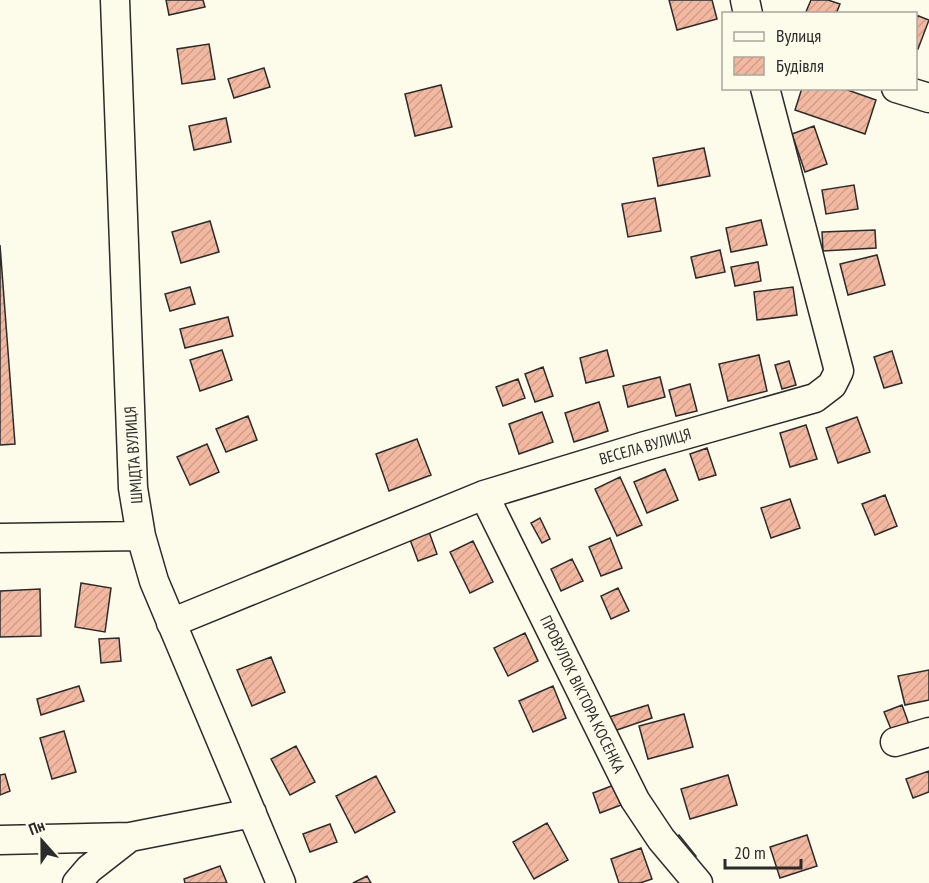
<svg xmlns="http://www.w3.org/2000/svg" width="929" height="883" viewBox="0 0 929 883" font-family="'PT Sans Narrow',sans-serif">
<defs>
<pattern id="building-hatch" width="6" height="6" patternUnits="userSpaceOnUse" patternTransform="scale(1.5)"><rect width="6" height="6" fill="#f2b8a0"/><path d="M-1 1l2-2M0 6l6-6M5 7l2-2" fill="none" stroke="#d09e8a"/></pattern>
</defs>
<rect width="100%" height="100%" fill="#fdfbea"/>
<path fill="url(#building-hatch)" stroke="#2b2b2b" stroke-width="1.5" d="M 166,0 L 203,0 L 205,7 L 169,15 Z
M 669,0 L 712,0 L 717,19 L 677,30 Z
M 811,0 L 828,0 L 840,4 L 836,14 L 805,14 Z
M 916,15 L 929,20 L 918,49 L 916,48 Z
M 209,44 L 215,79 L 182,84 L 177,49 Z
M 264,68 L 270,87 L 234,98 L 228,79 Z
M 441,85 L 452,127 L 415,136 L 405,94 Z
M 802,88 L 842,88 L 876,100 L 865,134 L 795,110 Z
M 226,118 L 231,142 L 194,150 L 189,126 Z
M 814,126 L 827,164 L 805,172 L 792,134 Z
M 704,148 L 710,176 L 658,186 L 653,158 Z
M 854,185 L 858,209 L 826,214 L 822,190 Z
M 655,198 L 661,231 L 628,237 L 622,204 Z
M 761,220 L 767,245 L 731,252 L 726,228 Z
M 210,221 L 219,252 L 181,263 L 172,232 Z
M 875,230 L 876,248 L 823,251 L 822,232 Z
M 0,245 L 15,444 L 0,445 Z
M 720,250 L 725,272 L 696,278 L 691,257 Z
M 877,255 L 885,285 L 848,295 L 840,264 Z
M 758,262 L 761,281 L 735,286 L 731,267 Z
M 190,287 L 195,304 L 170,311 L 165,294 Z
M 793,287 L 797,315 L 757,320 L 754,292 Z
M 228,317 L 233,336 L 185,348 L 180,329 Z
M 222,350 L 232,380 L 200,391 L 190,360 Z
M 607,350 L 614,376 L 586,383 L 580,358 Z
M 892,351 L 902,383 L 884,388 L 874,357 Z
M 759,355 L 767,391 L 728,401 L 719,364 Z
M 789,361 L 796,385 L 782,389 L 775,365 Z
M 543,367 L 553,396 L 535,402 L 525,374 Z
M 660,377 L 665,397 L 628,407 L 623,386 Z
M 518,379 L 525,398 L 503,406 L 496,387 Z
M 690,384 L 697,411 L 676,416 L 669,390 Z
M 599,402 L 608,431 L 574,442 L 565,413 Z
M 542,412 L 553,442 L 519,454 L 509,424 Z
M 248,416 L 257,440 L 226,452 L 216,429 Z
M 857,417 L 870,452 L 838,463 L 826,428 Z
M 806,425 L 817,459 L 790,467 L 780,433 Z
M 417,439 L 431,475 L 389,491 L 376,454 Z
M 207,444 L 219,472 L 190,485 L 177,457 Z
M 707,448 L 716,475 L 699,480 L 690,454 Z
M 665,469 L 678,500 L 647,513 L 634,482 Z
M 620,477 L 642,525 L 617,536 L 595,489 Z
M 885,495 L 897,526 L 875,535 L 862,504 Z
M 790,499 L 800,528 L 771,538 L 761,508 Z
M 540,518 L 550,539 L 542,543 L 531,523 Z
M 428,529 L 437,554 L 418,561 L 409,537 Z
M 610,538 L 622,568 L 601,576 L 589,547 Z
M 473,541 L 493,582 L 470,593 L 450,552 Z
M 572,559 L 583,581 L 561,591 L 551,569 Z
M 81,583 L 111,588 L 105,632 L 75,627 Z
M 618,588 L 629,611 L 611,619 L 601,596 Z
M 40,589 L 41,636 L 0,637 L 0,591 Z
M 525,633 L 538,661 L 508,676 L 494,648 Z
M 119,638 L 121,661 L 101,663 L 99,639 Z
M 271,657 L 285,692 L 252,706 L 237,670 Z
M 929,670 L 929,700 L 905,705 L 898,676 Z
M 79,686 L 84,701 L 41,715 L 37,699 Z
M 553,686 L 566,718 L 533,732 L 519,701 Z
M 648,705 L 652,718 L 611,732 L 606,718 Z
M 902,705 L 910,727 L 893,734 L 884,712 Z
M 684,714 L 693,747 L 648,759 L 639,726 Z
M 64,731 L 76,772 L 52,779 L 40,738 Z
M 296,746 L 315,782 L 290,795 L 271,759 Z
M 929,771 L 929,792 L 913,798 L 906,779 Z
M 5,774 L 10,791 L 0,795 L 0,775 Z
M 728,775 L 737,805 L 690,819 L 681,789 Z
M 376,776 L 395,812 L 355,833 L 336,796 Z
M 614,785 L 621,805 L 600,813 L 593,793 Z
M 547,823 L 568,860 L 534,879 L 513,842 Z
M 330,824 L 337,842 L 310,852 L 303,834 Z
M 679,835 L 696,856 L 688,862 L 671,841 Z
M 807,835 L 817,866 L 780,878 L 770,847 Z
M 641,848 L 652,879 L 640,883 L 619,883 L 611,859 Z
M 220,866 L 227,883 L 185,883 L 184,879 Z
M 367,876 L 371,883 L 353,883 Z"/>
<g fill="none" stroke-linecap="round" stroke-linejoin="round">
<defs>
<path id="minor" d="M 115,0 L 133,488 L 141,536 L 154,581 L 281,883
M 745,0 L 748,14
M 896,88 L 929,98
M 484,495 L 635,800 L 661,839 L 698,883
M 0,538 L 141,536
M 171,623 L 484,495 L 645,446 L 815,398 L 832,385 L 839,371 L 765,88
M 895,742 L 929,732
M 0,840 L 130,837 L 252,813
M 77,883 L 89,869 L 130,837"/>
</defs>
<use href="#minor" stroke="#2b2b2b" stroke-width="31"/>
<use href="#minor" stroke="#fdfbea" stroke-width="28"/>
</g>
<g text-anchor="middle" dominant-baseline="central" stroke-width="4.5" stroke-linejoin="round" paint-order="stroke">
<g font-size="16" fill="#2b2b2b" stroke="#fdfbea">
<text transform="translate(645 446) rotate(-16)">ВЕСЕЛА ВУЛИЦЯ</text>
<text transform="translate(133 455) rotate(-94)">ШМІДТА ВУЛИЦЯ</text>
<text transform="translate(583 694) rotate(64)">ПРОВУЛОК ВІКТОРА КОСЕНКА</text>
</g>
</g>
<rect x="722" y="12" width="195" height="78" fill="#fdfbea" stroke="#a9a89e" stroke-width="1.5"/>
<rect x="734" y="32" width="30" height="9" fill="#fdfbea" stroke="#a9a89e" stroke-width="1.5"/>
<text x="776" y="42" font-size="18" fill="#2b2b2b">Вулиця</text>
<rect x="734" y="57" width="30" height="18" fill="url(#building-hatch)" stroke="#a9a89e" stroke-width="1.5"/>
<text x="776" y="72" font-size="18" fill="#2b2b2b">Будівля</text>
<g transform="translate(42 841) rotate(339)" stroke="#fdfbea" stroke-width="4.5" paint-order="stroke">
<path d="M0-4.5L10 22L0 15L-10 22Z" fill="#2b2b2b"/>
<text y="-9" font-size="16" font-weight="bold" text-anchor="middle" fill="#2b2b2b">Пн</text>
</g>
<path d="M725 859v9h76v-9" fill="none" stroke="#2b2b2b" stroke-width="3"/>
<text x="734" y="859" font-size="18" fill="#2b2b2b" stroke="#fdfbea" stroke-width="4.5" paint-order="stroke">20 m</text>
</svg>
